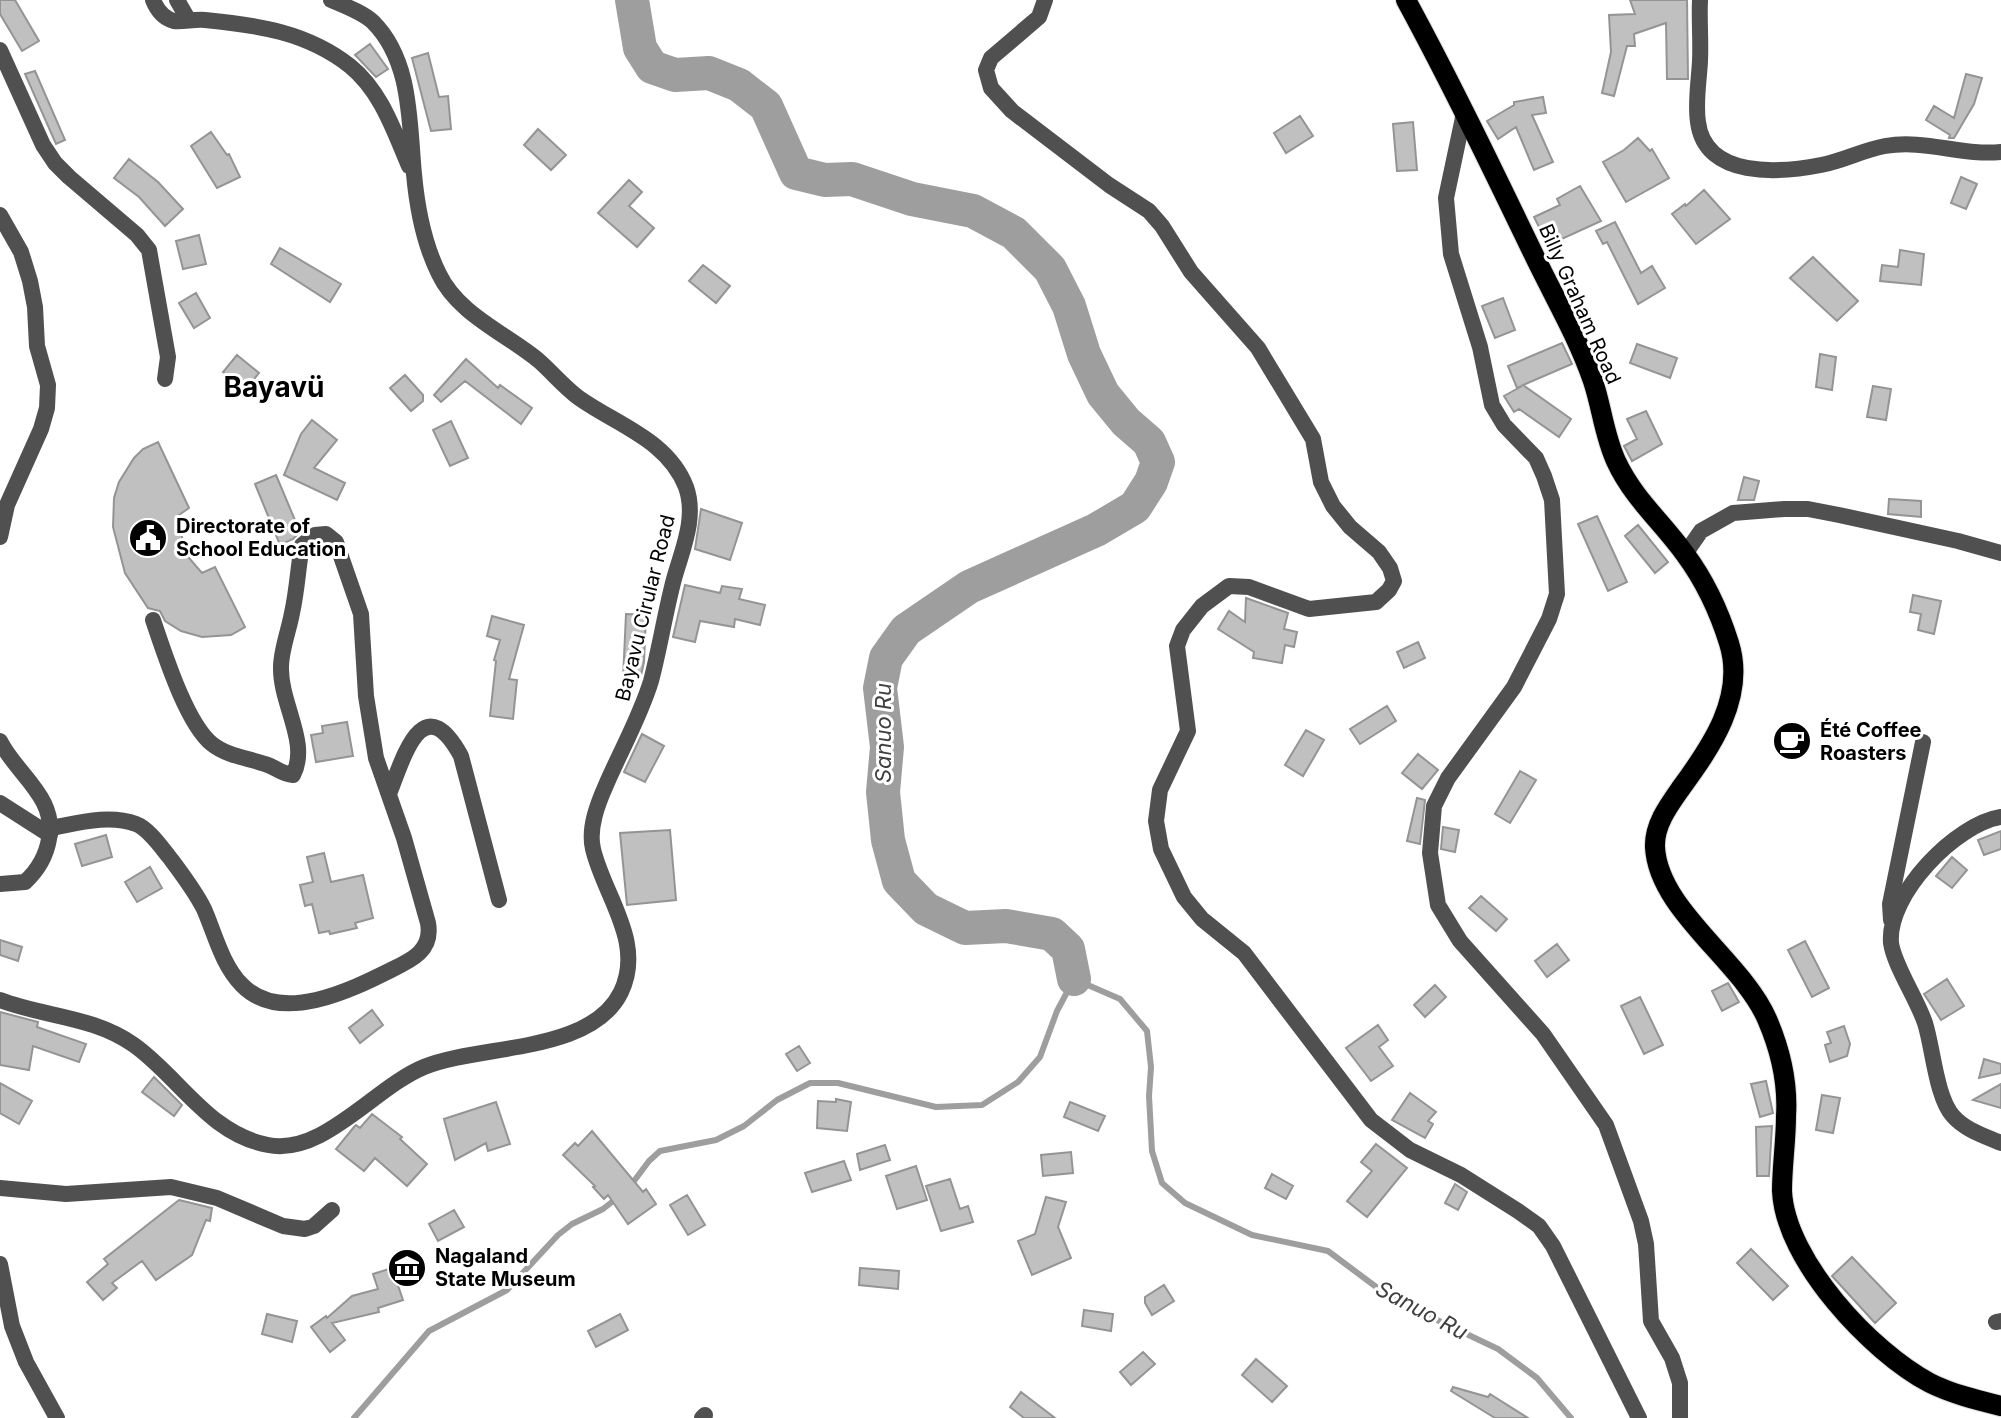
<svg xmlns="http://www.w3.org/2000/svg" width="2001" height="1418" viewBox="0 0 2001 1418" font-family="Inter,sans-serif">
<rect width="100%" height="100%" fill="#fff"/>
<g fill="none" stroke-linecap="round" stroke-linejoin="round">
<path stroke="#9e9e9e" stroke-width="6" d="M 631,1185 L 649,1161 L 660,1151 L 716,1140 L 744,1126 L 777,1100 L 810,1083 L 838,1083 L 936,1107 L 982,1105 L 1018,1082 L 1040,1057 L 1057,1011 L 1074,979 L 1120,999 L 1147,1031 L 1151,1067 L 1149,1096 L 1152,1151 L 1162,1183 L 1185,1203 L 1252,1235 L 1328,1251 L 1391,1298 L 1498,1349 L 1537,1378 L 1571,1418
M 354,1418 L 429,1331 L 507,1290 L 558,1235 L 572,1224 L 603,1209 L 617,1198"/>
<path stroke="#9e9e9e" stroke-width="34" d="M 632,0 L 640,48 L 652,67 L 675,75 L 709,73 L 739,85 L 766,106 L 796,173 L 825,180 L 852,179 L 912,199 L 973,211 L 1014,233 L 1050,269 L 1069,306 L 1084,354 L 1103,394 L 1126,422 L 1149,442 L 1158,462 L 1151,482 L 1135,507 L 1096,530 L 969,587 L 906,630 L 886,658 L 880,688 L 887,747 L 883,792 L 888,840 L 899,881 L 926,909 L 965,928 L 1006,926 L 1052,934 L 1068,949 L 1074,979"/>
</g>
<path fill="#c0c0c0" stroke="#949494" stroke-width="2" d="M 0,0 L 15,0 L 39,41 L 22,51 L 0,14 Z
M 1630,0 L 1687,0 L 1688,79 L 1667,79 L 1666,23 L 1634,34 L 1635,46 L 1627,46 L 1614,96 L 1602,93 L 1611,52 L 1609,15 L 1635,14 Z
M 370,44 L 388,69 L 376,77 L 355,55 Z
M 428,53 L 439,97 L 448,96 L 451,129 L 431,131 L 412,58 Z
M 35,71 L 65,140 L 56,144 L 25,74 Z
M 1966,74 L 1982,78 L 1974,104 L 1954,138 L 1949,138 L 1950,135 L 1926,120 L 1934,106 L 1954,118 Z
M 1543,97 L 1546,113 L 1532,115 L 1553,162 L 1534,170 L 1516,127 L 1498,139 L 1487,121 L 1514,105 L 1514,102 Z
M 1300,116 L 1313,136 L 1286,153 L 1274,133 Z
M 1413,122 L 1417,170 L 1397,171 L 1393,124 Z
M 538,129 L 566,155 L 551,170 L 524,145 Z
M 211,132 L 227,155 L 229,154 L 240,177 L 217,188 L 191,146 Z
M 1638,138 L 1650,151 L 1652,149 L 1669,178 L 1626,202 L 1603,162 L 1624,150 Z
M 129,159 L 158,182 L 183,209 L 165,226 L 139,197 L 114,178 Z
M 1961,177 L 1977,184 L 1966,209 L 1951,203 Z
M 629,180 L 642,192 L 629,206 L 654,228 L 637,247 L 598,213 Z
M 1580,186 L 1601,221 L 1553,243 L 1547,231 L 1542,233 L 1534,217 L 1560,205 L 1557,199 Z
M 1704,190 L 1730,219 L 1696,244 L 1672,214 L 1685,204 L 1686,206 Z
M 1615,222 L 1641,273 L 1652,266 L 1665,288 L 1638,304 L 1607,242 L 1603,244 L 1596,231 Z
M 199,235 L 206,264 L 183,269 L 176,241 Z
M 280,248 L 341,284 L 330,302 L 271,264 Z
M 1900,250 L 1924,254 L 1921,285 L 1880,281 L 1882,265 L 1898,267 Z
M 1813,257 L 1858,301 L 1837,321 L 1790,278 Z
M 703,265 L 730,286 L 716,303 L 689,281 Z
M 196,293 L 210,318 L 194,328 L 179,303 Z
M 1503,298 L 1515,330 L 1495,338 L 1482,306 Z
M 1562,343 L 1572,364 L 1523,385 L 1571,419 L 1559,437 L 1519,409 L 1514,412 L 1504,396 L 1522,386 L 1517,388 L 1508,366 Z
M 1637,344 L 1677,358 L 1670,378 L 1630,363 Z
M 1820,354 L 1836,357 L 1832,390 L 1816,387 Z
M 237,355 L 259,373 L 245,390 L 223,372 Z
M 466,359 L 498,388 L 500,385 L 532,408 L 521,424 L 465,381 L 441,402 L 434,395 Z
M 405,375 L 423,395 L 423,401 L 411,411 L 390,388 Z
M 1873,386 L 1891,389 L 1886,420 L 1867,417 Z
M 1646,411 L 1662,444 L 1632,461 L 1624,446 L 1637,439 L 1627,419 Z
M 312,420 L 337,440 L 314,468 L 345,483 L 337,500 L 284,475 L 301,434 Z
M 451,421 L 468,458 L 450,466 L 433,430 Z
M 158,442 L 189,508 L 179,515 L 178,525 L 189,558 L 202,573 L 215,567 L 245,627 L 231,635 L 202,637 L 181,631 L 165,621 L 160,611 L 148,608 L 125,573 L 113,527 L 114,498 L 119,482 L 134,458 L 143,449 Z
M 276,475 L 300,532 L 293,539 L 280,545 L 255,484 Z
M 1744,477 L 1759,481 L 1754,500 L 1738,500 Z
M 1889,499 L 1921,501 L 1921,517 L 1888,514 Z
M 701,509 L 742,523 L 730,560 L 695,549 Z
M 1597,516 L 1627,582 L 1608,591 L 1578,524 Z
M 1638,525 L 1668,562 L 1655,573 L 1625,536 Z
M 685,585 L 720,593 L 722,586 L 742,589 L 739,599 L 765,605 L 760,625 L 735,619 L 734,627 L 700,621 L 695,642 L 673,637 Z
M 1913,595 L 1941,601 L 1934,634 L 1918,630 L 1921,614 L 1910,612 Z
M 1246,598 L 1288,613 L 1284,629 L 1297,632 L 1294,647 L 1285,645 L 1282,663 L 1253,658 L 1254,652 L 1218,629 L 1229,611 L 1245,622 Z
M 626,614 L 646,615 L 644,662 L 640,680 L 623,679 Z
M 492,616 L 524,625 L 509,679 L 517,680 L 513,719 L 490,716 L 496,661 L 494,660 L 500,640 L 487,636 Z
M 1418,642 L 1425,658 L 1404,668 L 1397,652 Z
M 1387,706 L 1396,721 L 1360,744 L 1350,729 Z
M 347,722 L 353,756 L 316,762 L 311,735 L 323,733 L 322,726 Z
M 1306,730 L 1324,740 L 1303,776 L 1285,765 Z
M 642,734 L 664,746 L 645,782 L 624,772 Z
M 1418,754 L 1438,770 L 1422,789 L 1402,773 Z
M 1520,771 L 1536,780 L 1510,823 L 1495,814 Z
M 1417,798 L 1425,800 L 1420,844 L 1407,841 Z
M 1443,827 L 1459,830 L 1455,852 L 1441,849 Z
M 670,830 L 676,900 L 627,905 L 620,833 Z
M 2001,831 L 2001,849 L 1984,855 L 1978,840 Z
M 106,835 L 112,857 L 82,866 L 75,844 Z
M 324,853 L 331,882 L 363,875 L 373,918 L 355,923 L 357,928 L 330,934 L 329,931 L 319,933 L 312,904 L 305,906 L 300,885 L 313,882 L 307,857 Z
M 1952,857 L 1967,870 L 1952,888 L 1936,876 Z
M 150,867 L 162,888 L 137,902 L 125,882 Z
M 1481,896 L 1507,919 L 1496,931 L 1469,908 Z
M 0,940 L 22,947 L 18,961 L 0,955 Z
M 1805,941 L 1829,988 L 1812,997 L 1788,950 Z
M 1557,944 L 1569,960 L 1547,977 L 1535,961 Z
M 1947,979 L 1964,1006 L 1941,1020 L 1924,994 Z
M 1728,983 L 1739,1002 L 1722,1011 L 1712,991 Z
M 1435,985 L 1446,997 L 1425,1017 L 1414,1005 Z
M 1640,997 L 1663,1045 L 1644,1054 L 1621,1006 Z
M 372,1010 L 383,1025 L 360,1043 L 349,1028 Z
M 0,1012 L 38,1022 L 37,1027 L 86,1044 L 79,1062 L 33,1046 L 29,1070 L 0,1065 Z
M 1378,1025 L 1388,1040 L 1379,1047 L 1393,1066 L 1371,1081 L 1346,1048 Z
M 1844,1026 L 1850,1044 L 1847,1056 L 1830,1062 L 1825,1045 L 1831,1043 L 1827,1032 Z
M 799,1046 L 810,1063 L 797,1071 L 786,1054 Z
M 1984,1059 L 2001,1064 L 2001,1073 L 1979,1078 Z
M 154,1077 L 182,1105 L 174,1116 L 142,1092 Z
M 1766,1081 L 1773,1113 L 1760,1117 L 1751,1084 Z
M 0,1083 L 32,1101 L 19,1124 L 0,1113 Z
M 2001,1084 L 2001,1108 L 1973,1100 Z
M 1410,1093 L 1436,1112 L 1428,1121 L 1433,1124 L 1425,1138 L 1392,1120 Z
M 1822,1095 L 1840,1098 L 1833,1133 L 1816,1130 Z
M 836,1099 L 851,1102 L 847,1131 L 817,1128 L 818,1101 L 836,1102 Z
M 496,1102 L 510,1144 L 488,1151 L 486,1143 L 455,1160 L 444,1119 Z
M 1070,1102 L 1105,1116 L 1098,1131 L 1064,1117 Z
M 372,1114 L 402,1137 L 400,1139 L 427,1164 L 407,1186 L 375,1158 L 364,1171 L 336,1149 L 354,1127 L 356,1125 L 360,1128 Z
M 1772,1126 L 1769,1176 L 1757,1176 L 1756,1127 Z
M 592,1131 L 643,1192 L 646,1189 L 656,1204 L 628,1224 L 608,1195 L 604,1199 L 593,1187 L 595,1186 L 563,1155 L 575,1143 L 578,1146 Z
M 1376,1144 L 1407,1168 L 1367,1217 L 1347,1201 L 1372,1171 L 1361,1162 Z
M 885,1145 L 890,1160 L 860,1170 L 857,1154 Z
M 1071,1152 L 1073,1173 L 1043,1176 L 1041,1155 Z
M 844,1161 L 851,1180 L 812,1192 L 805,1173 Z
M 916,1166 L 927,1200 L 897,1209 L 886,1176 Z
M 1272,1174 L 1293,1186 L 1286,1199 L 1265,1188 Z
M 950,1179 L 960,1209 L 968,1206 L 973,1222 L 941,1231 L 926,1186 Z
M 1455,1184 L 1467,1192 L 1458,1210 L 1445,1203 Z
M 687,1195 L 705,1225 L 688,1235 L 670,1205 Z
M 1046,1197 L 1066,1202 L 1058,1227 L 1071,1258 L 1032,1275 L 1018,1241 L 1035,1234 Z
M 179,1200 L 212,1208 L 210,1221 L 206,1220 L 192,1255 L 156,1280 L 142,1261 L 112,1283 L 117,1288 L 103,1300 L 87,1282 L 108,1264 L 104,1259 Z
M 454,1210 L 464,1227 L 438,1241 L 429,1224 Z
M 1751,1249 L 1788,1286 L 1773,1300 L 1737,1263 Z
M 1852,1257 L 1896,1303 L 1875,1323 L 1832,1276 Z
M 392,1268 L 403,1300 L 378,1308 L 379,1312 L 332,1323 L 345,1340 L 330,1352 L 311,1327 L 326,1316 L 327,1318 L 352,1296 L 378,1289 L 373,1274 Z
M 860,1268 L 899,1271 L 898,1289 L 859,1285 Z
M 1164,1285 L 1174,1301 L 1152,1315 L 1145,1303 L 1145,1297 Z
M 1084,1310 L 1113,1314 L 1111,1331 L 1082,1326 Z
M 267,1314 L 297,1321 L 292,1342 L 262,1334 Z
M 620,1314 L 628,1330 L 596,1347 L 588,1331 Z
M 1143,1352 L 1155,1364 L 1131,1385 L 1120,1372 Z
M 1256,1359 L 1287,1386 L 1272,1402 L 1242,1375 Z
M 1453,1387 L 1488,1397 L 1490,1394 L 1528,1418 L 1495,1418 L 1451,1391 Z
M 1021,1392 L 1055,1418 L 1024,1418 L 1010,1407 Z"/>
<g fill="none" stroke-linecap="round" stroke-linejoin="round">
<defs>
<path id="primary" d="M 1406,0 C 1451,83 1492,168 1533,253 C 1553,295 1578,337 1593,381 C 1602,408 1604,435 1616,461 C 1633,498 1662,522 1685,554 C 1705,581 1719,611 1729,643 C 1746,697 1711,747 1681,788 C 1669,805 1654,825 1655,847 C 1658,910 1742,961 1767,1019 C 1780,1049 1788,1084 1786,1116 C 1786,1141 1782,1166 1782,1191 C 1785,1260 1871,1352 1930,1383 C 1952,1394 1977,1400 2001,1406"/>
</defs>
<use href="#primary" stroke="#dbdbdb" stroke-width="22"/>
<path stroke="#505050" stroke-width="16" d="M 177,0 L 188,19
M 1045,0 L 1039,17 L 991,58 L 986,70 L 991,88 L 1012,111 L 1109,185 L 1149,211 L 1162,226 L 1191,272 L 1258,348 L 1313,439 L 1321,482 L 1333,506 L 1350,527 L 1379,552 L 1390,568 L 1394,581 L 1389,590 L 1376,602 L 1309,609 L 1249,587 L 1229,586 L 1202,606 L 1183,630 L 1177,646 L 1188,731 L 1160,790 L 1156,821 L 1161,849 L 1184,897 L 1202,919 L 1244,953 L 1371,1120 L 1410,1150 L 1461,1175 L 1518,1211 L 1539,1226 L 1553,1246 L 1639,1418
M 1700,0 C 1699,20 1701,41 1700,61 C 1699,81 1695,103 1698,122 C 1705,179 1780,173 1821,165 C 1843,161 1863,150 1885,146 C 1925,139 1962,156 2001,152
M 0,50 L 43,145 L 55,163 L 69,177 L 137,235 L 149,250 L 168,357 L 165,379
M 1464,113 L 1446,198 L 1451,254 L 1480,347 L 1492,405 L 1504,425 L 1536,458 L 1544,476 L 1552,500 L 1557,594 L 1549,619 L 1514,687 L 1448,778 L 1434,806 L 1430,853 L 1438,905 L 1460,941 L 1543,1034 L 1606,1125 L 1641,1221 L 1646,1244 L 1651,1321 L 1672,1358 L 1680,1383 L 1680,1418
M 1685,554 L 1701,531 L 1733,513 L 1784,509 L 1808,509 L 1839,515 L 1958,541 L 2001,553
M 389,794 C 404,756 423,687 461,756 L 499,900
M 2001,817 C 1956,824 1887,894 1891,943 C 1894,965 1917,999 1925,1023 C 1933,1048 1936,1097 1953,1116 C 1965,1130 1985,1136 2001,1143
M 51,828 C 78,823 109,814 136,824 C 149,829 161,847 170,858 C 182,874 195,891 204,909 C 215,934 222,965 242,985 C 281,1025 351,990 391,970 C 412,960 433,950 428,923 L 404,838 L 376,758 L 366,696 L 361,614 L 336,542 L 326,534 L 315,535 L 302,545 C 298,568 297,591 292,613 C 289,630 281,650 281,667 C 280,704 310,743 293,775 C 281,774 276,767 265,764 C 248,758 227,756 212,744 C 186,723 164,652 153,620
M 1891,920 L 1890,904 L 1923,742
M 0,1188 L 66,1194 L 171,1187 L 217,1198 L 283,1226 L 305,1229 L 314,1226 L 332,1210
M 0,1264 L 12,1326 L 26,1362 L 57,1418
M 1996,1322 L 2001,1321
M 702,1418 L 705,1415"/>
<path stroke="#505050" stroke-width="16" d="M 153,0 C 157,10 163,18 174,21 C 183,22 195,19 205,20 C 257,25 307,32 350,66 C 381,91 394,131 409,166
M 0,215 L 21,252 L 30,281 L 35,307 L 37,346 L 48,385 L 47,408 L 41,429 L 7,505 L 0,537
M 0,741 C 17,775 57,797 49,839 C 46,857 38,870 25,882 L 0,884
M 0,803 L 50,835
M 0,1000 C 44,1017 93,1016 134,1045 C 179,1077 209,1134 268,1145 C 323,1156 375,1087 424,1067 C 480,1044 591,1054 621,992 C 645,942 604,896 593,849 C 588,828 598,803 606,785 C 621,750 640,717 651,681 C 660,647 665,613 674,579 C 682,550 697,518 686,487 C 668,440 617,425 579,398 C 564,387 552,372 538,360 C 505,333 458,314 439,274 C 424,244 417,207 414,174 C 409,123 412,61 373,22 C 362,12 345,6 331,0"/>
<use href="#primary" stroke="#000" stroke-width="20"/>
</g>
<defs>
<symbol id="civic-disc" viewBox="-11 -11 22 22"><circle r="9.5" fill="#000" stroke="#fff"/><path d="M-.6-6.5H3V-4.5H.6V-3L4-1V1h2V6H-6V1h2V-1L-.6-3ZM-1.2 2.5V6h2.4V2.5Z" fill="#fff"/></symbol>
<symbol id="cafe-disc" viewBox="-11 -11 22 22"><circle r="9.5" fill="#000" stroke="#fff"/><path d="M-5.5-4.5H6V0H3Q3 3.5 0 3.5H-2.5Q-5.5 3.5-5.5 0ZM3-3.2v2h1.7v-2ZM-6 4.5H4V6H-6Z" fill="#fff"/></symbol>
<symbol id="museum-disc" viewBox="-11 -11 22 22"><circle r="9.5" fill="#000" stroke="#fff"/><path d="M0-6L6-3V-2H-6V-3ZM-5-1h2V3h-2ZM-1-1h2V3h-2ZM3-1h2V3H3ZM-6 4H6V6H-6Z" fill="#fff"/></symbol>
</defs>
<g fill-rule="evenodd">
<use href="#civic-disc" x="126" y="516" width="44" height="44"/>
<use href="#cafe-disc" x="1770" y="719" width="44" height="44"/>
<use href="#museum-disc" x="385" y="1246" width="44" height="44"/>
</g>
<g text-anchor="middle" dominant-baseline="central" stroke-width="6" stroke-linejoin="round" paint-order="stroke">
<g font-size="20" fill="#000" stroke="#fff">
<text transform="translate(1580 304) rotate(66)">Billy Graham Road</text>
<text transform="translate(645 608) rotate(-76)">Bayavu Cirular Road</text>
</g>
<g font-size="20" font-weight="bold" fill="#000" stroke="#fff" text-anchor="start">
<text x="176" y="526">Directorate of<tspan x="176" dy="23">School Education</tspan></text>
<text x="1820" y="730">Été Coffee<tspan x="1820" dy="23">Roasters</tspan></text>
<text x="435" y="1256">Nagaland<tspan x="435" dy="23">State Museum</tspan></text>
</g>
<g font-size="22" font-style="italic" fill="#3f3f3f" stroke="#fff">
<text transform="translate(883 733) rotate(-90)">Sanuo Ru</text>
<text transform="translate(1422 1310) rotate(28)">Sanuo Ru</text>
</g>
<g font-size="28" font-weight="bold" fill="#000" stroke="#fff">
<text x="274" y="387">Bayavü</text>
</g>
</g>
</svg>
